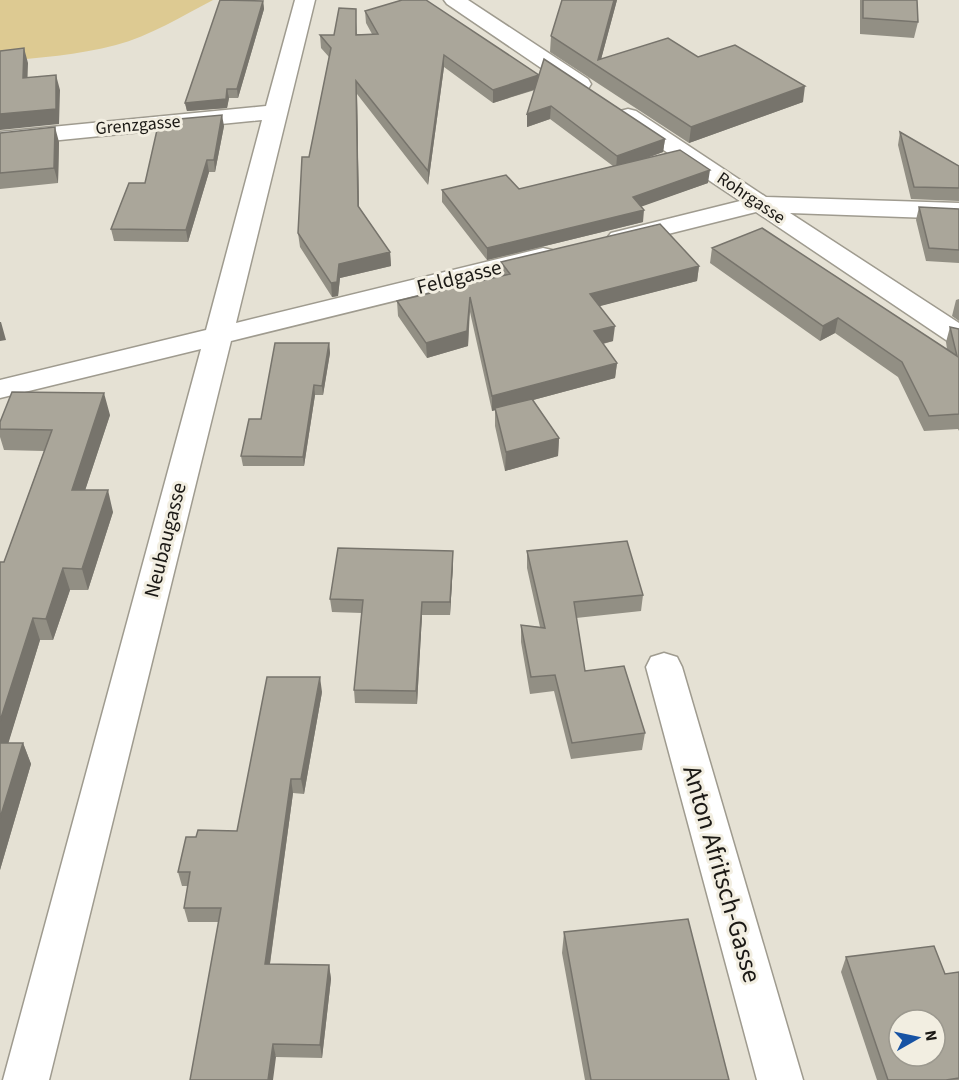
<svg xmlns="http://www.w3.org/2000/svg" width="959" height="1080" viewBox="0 0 959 1080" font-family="'Source Sans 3',sans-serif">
<rect width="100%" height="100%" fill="#e5e1d4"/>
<path fill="#ddca92" d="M 0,0 L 213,0 C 182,16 150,36 116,45 C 78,55 38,58 0,61 Z"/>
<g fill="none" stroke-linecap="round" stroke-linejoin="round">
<defs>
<path id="street" d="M 295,0 L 315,0 L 236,323 L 543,248 L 552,250 L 556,256 L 552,262 L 231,341 L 49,1080 L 3,1080 L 201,349 L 0,398 L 0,380 L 206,330 L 262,120 L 0,146 L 0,132 L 266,106 Z
M 444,0 L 468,0 L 588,79 L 591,84 L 588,89 L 580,91 L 572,89 L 447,4 Z
M 628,109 L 636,111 L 766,197 L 959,203 L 959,219 L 790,213 L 959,323 L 959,344 L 949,342 L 756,212 L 620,246 L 611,243 L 607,238 L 611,233 L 740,201 L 620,121 L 617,116 L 620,111 Z
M 664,653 L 677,657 L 682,667 L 803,1080 L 757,1080 L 646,667 L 651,657 Z"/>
</defs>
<use href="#street" stroke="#9f9b8f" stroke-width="3"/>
<use href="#street" fill="#fff" fill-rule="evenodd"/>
</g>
<path fill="#928f84" d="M 244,0 L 244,1 L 263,1 L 264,9 L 238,98 L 229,98 L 227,108 L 187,111 L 185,103 Z
M 562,0 L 617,0 L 601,59 L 698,57 L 803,102 L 689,143 L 550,52 L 551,36 Z
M 860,0 L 917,0 L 918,22 L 914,38 L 860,34 Z
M 365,11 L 539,75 L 665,139 L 663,152 L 647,158 L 708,183 L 641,206 L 643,222 L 487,260 L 442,202 L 442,190 L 519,189 L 613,166 L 550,119 L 527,127 L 527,114 L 535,90 L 493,103 L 444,67 L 428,185 L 357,94 L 359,207 L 390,252 L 391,266 L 340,278 L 338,296 L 332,297 L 300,247 L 298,233 L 309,157 L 329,57 L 321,48 L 320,35 L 334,35 L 356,22 L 357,34 L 372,34 L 366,23 Z
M 224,126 L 215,172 L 209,172 L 188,242 L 114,241 L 111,229 L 145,183 L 175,129 Z
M 900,132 L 959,166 L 959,201 L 911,199 L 898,145 Z
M 0,133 L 59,142 L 58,183 L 0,189 Z
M 919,207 L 959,209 L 959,263 L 926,261 L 916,220 Z
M 712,248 L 947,349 L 946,342 L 950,327 L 959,329 L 959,431 L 958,429 L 924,431 L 898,377 L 835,333 L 820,341 L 710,263 Z
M 501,262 L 699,266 L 697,281 L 599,306 L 613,341 L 603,344 L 617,363 L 615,378 L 533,400 L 559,438 L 558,456 L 505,471 L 495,426 L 495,410 L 492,411 L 470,312 L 468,346 L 427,358 L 398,316 L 397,301 L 500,276 Z
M 959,299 L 959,321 L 952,316 L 956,300 Z
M 329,343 L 330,353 L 323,395 L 315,395 L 304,466 L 243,466 L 241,456 L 261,419 Z
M 110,415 L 85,490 L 113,512 L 88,590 L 70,590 L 53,640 L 40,640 L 8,743 L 23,743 L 31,764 L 0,870 L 0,562 L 4,562 L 44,451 L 4,450 L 0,437 L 0,422 Z
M 453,551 L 453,564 L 450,615 L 422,615 L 417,704 L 355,703 L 354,690 L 362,613 L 332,612 L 330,599 Z
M 527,551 L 643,595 L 641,611 L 576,618 L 585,671 L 645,733 L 642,750 L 571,759 L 554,691 L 530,694 L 521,642 L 521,625 L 540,627 L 527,568 Z
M 322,692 L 304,794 L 293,793 L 270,964 L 329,965 L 331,979 L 322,1058 L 276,1057 L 218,922 L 188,922 L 184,908 L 188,886 L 182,886 L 178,872 L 196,837 L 237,831 Z
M 564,932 L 729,1080 L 585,1080 L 562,953 Z
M 846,957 L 945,974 L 959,972 L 959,1080 L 877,1080 L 841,972 Z"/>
<path fill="#77746c" d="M 614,0 L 617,0 L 599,67 L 598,60 Z
M 263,1 L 264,9 L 238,98 L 237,89 Z
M 24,48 L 28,63 L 27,93 L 23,78 Z
M 444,55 L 444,67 L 428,185 L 428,171 Z
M 56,75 L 60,90 L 59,124 L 0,130 L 0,114 Z
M 539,75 L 539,88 L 493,103 L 493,90 Z
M 356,81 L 357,94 L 359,220 L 358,206 Z
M 805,86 L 803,102 L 689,143 L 691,127 Z
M 227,89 L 229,98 L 227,108 L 187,111 L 185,103 Z
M 551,106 L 550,119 L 527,127 L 527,114 Z
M 222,115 L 224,126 L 215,172 L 214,160 Z
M 55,127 L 59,142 L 58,183 L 54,168 Z
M 665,139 L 663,152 L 616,169 L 617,156 Z
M 207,160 L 209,172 L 188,242 L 186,230 Z
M 710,170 L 708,183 L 632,210 L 633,197 Z
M 644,210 L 643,222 L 487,260 L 487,248 Z
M 390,252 L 391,266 L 340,278 L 338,296 L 332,297 L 331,283 L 339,264 Z
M 699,266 L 697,281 L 589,309 L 590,294 Z
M 470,297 L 468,346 L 427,358 L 426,343 Z
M 838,318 L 835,333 L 820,341 L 823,326 Z
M 0,322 L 1,322 L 6,340 L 0,341 Z
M 615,326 L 613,341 L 593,346 L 594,331 Z
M 329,343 L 330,353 L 323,395 L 322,386 Z
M 617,363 L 615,378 L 492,411 L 492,396 Z
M 314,385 L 315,395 L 304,466 L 303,457 Z
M 104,393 L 110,415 L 78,512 L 72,490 Z
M 559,438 L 558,456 L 505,471 L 506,452 Z
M 108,490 L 113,512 L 88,590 L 82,569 Z
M 453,551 L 453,564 L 450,615 L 450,602 Z
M 63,568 L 70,590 L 53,640 L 46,619 Z
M 422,602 L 422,615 L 417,704 L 416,691 Z
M 33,618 L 40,640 L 2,764 L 0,760 L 0,721 Z
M 320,677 L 322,692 L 304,794 L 301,779 Z
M 23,743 L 31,764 L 0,870 L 0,818 Z
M 291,779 L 293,793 L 268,977 L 265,964 Z
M 329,965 L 331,979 L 322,1058 L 320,1045 Z
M 273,1044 L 276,1057 L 273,1080 L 268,1080 Z"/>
<path fill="#aaa69a" stroke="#77746c" stroke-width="1.5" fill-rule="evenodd" d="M 220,0 L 263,1 L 237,89 L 227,89 L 226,99 L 185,103 Z
M 402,0 L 426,0 L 539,75 L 544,59 L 665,139 L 617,156 L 551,106 L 527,114 L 539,75 L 493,90 L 444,55 L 428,171 L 356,81 L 358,206 L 390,252 L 339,264 L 337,282 L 331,283 L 298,233 L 302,157 L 309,157 L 331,48 L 320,35 L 334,35 L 339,8 L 356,9 L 356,35 L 378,34 L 365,11 Z
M 562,0 L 614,0 L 598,60 L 668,38 L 698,57 L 735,45 L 805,86 L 691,127 L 551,36 Z
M 863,0 L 917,0 L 918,22 L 863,18 Z
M 24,48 L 23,78 L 56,75 L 56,109 L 0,114 L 0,51 Z
M 222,115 L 214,160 L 207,160 L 186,230 L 111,229 L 129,183 L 145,183 L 157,130 L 175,129 L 179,119 Z
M 55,127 L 54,168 L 0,173 L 0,133 Z
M 900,132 L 959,166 L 959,188 L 914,187 Z
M 680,150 L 710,170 L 633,197 L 644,210 L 487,248 L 442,190 L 506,175 L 519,189 Z
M 919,207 L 959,209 L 959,250 L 929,248 Z
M 660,224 L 699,266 L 590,294 L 615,326 L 594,331 L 617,363 L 492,396 L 470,297 L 467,331 L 426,343 L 397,301 L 510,274 L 501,262 Z
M 762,228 L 957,356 L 950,327 L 959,329 L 959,414 L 929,416 L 902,362 L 838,318 L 823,326 L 712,248 Z
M 275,343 L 329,343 L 322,386 L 314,385 L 303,457 L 241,456 L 249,419 L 261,419 Z
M 12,392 L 104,393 L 72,490 L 108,490 L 82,569 L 63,568 L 46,619 L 33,618 L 0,721 L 0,562 L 4,562 L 52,430 L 0,429 L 0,422 Z
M 532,399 L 559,438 L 506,452 L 495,408 Z
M 627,541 L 643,595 L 574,602 L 585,671 L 624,666 L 645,733 L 572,743 L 555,675 L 531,677 L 521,625 L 545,628 L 527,551 Z
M 338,548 L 453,551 L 450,602 L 422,602 L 416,691 L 354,690 L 363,600 L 330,599 Z
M 267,677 L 320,677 L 301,779 L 291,779 L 265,964 L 329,965 L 320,1045 L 273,1044 L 268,1080 L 190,1080 L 221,908 L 184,908 L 190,872 L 178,872 L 186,837 L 196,837 L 198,830 L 237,831 Z
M 0,743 L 23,743 L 0,818 Z
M 688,919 L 729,1080 L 591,1080 L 564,932 Z
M 934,946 L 945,974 L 959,972 L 959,1078 L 946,1080 L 888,1080 L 846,957 ZM 899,1020 L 935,1020 L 935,1056 L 899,1056 Z"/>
<g text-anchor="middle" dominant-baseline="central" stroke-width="6" stroke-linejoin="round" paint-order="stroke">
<g font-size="18" fill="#1b1915" stroke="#f2eee1">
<text transform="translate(138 125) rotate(-5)">Grenzgasse</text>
<text transform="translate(751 198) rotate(34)">Rohrgasse</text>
</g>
<g font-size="21" fill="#1b1915" stroke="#f2eee1">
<text transform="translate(459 277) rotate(-14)">Feldgasse</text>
<text transform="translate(165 540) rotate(-76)">Neubaugasse</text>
</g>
<g font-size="26" fill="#1b1915" stroke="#f2eee1">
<text transform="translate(722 874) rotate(74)">Anton Afritsch-Gasse</text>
</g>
</g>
<g transform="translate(917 1038) rotate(81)"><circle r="28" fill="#f2eee1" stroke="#9c998f" stroke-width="1.5"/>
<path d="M0-4.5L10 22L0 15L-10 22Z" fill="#1753a4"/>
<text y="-9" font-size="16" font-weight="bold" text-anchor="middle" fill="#1b1915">N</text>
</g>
</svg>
